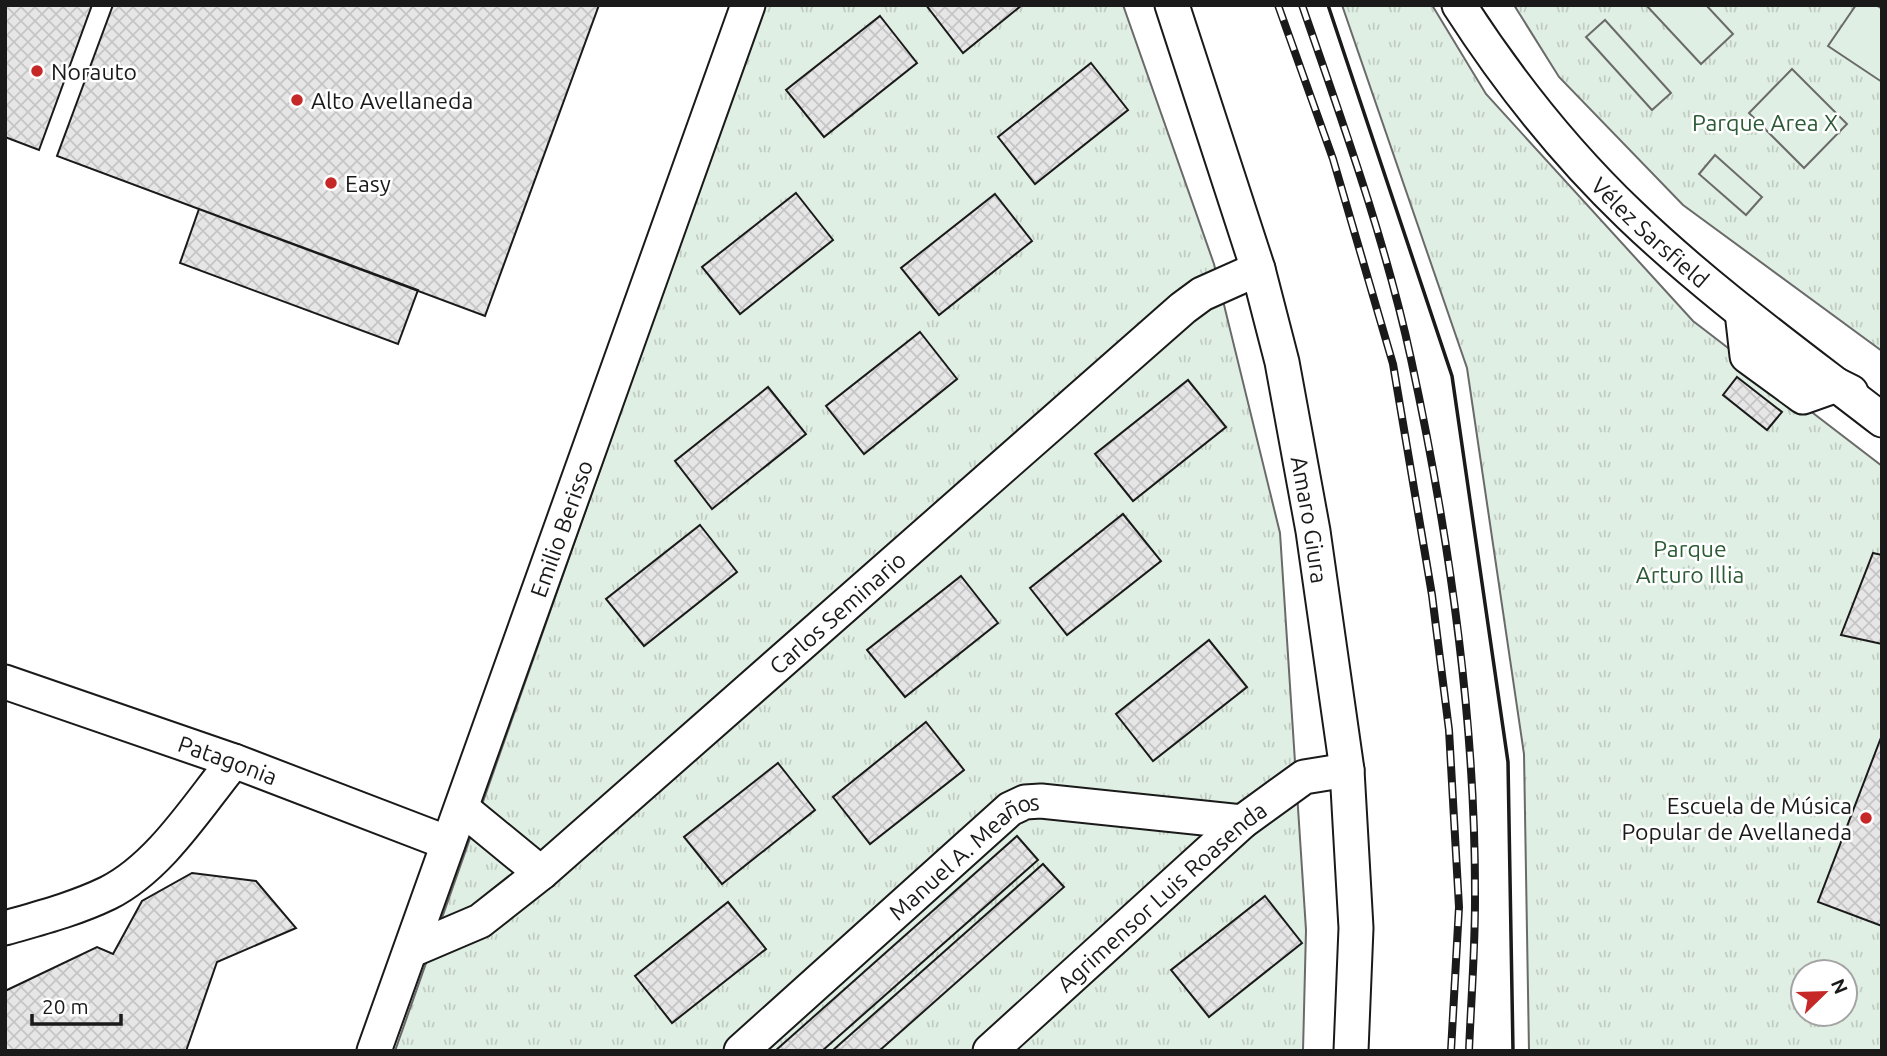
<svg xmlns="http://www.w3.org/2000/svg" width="1887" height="1056" viewBox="0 0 1887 1056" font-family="Ubuntu,sans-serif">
<defs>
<pattern id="grass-tufts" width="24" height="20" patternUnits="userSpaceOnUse" patternTransform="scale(1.75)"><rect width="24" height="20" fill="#e0efe3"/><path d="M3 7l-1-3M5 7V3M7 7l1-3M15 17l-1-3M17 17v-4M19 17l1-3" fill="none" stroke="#c0ccc2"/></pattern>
<pattern id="building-cross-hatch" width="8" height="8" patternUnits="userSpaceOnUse" patternTransform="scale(1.75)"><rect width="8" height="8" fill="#e6e6e6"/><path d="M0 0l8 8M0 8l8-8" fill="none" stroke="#c5c5c5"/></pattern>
</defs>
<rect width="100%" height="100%" fill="#fff"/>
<path fill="url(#grass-tufts)" stroke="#6a6a6a" stroke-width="2" fill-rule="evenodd" d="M 764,5 L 1123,5 L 1214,264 L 1280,533 L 1306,930 L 1303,1051 L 395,1051 Z
M 1342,5 L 1432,5 L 1486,94 L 1693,321 L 1882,466 L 1882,1051 L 1529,1051 L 1524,754 L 1467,368 ZM 1803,972 L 1845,972 L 1845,1014 L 1803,1014 Z
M 1514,5 L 1882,5 L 1882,351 L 1683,205 L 1559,77 Z"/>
<path fill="#e0efe3" stroke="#6a6a6a" stroke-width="2" d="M 1646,5 L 1706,5 L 1733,34 L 1701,64 Z
M 1856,5 L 1876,5 L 1882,9 L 1882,82 L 1828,46 Z
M 1605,20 L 1671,93 L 1652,110 L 1586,37 Z
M 1792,69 L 1847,124 L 1804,168 L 1749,113 Z
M 1715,155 L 1762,197 L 1746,215 L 1699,174 Z"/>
<path fill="url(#building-cross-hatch)" stroke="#1a1a1a" stroke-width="2" d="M 5,5 L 92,5 L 39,150 L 5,137 Z
M 113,5 L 599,5 L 485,316 L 57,156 Z
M 926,5 L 1022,5 L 963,53 Z
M 880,16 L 917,63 L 824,137 L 786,90 Z
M 1091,63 L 1128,110 L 1035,184 L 998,137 Z
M 796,193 L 833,240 L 740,314 L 702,267 Z
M 995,194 L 1032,241 L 939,315 L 901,268 Z
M 199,209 L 418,290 L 398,344 L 180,263 Z
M 920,332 L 957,379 L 864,454 L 826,406 Z
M 1737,377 L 1782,412 L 1767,430 L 1723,395 Z
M 1188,380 L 1226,427 L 1133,501 L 1095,454 Z
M 768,387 L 806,434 L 712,509 L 675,461 Z
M 1123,514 L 1161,561 L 1067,635 L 1030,588 Z
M 700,525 L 737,572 L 644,646 L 606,599 Z
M 1873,553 L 1882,555 L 1882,644 L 1841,635 Z
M 961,576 L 998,623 L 905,697 L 867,650 Z
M 1209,640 L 1247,687 L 1153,761 L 1116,714 Z
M 926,722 L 964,770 L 870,844 L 833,797 Z
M 1882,735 L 1882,926 L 1818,902 Z
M 778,763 L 815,810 L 722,884 L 684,837 Z
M 1017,836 L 1038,860 L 822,1051 L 775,1051 Z
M 1043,864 L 1064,887 L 879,1051 L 832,1051 Z
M 192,873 L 256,881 L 296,928 L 217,962 L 186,1051 L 5,1051 L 5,991 L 97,947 L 113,954 L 142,901 Z
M 1265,896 L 1302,943 L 1209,1017 L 1171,970 Z
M 728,902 L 766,949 L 672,1023 L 635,976 Z"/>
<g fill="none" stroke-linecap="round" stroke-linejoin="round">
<defs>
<g id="minor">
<path id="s1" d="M 1172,5 L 1258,269 L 1282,362 L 1313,531 L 1347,770 L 1356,928 L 1351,1051"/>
<path id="s2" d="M 1459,5 C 1508,81 1565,153 1630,215 C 1708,290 1797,354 1882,420"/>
<path d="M 1742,312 L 1747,356 L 1803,397 L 1837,385 L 1851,392"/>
<path id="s3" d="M 5,682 L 234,761 L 448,843"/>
<path d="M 463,809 L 541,873"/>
<path d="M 5,928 C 40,918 75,909 108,893 C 160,867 198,805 234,761"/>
<path id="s4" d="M 412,950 L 480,921 L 541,873 L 1183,308 L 1202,294 L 1258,269"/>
<path id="s5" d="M 374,1051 L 748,5"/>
<path id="s6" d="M 741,1051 L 1010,809 L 1025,802 L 1041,801 L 1242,822"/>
<path id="s7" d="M 990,1051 L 1242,822 L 1304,777 L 1347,770"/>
</g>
</defs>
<use href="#minor" stroke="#1a1a1a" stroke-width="37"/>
<use href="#minor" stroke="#fff" stroke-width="33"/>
<defs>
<path id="rail" d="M 1278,5 L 1333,159 L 1393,364 L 1432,595 L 1449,730 L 1459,907 L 1451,1051
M 1302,5 C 1342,121 1385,239 1411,359 C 1449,535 1476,720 1475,901 C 1475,951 1471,1001 1469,1051"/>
</defs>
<use href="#rail" stroke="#1a1a1a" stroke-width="8"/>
<use href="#rail" stroke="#fff" stroke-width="5" stroke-dasharray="16" stroke-linecap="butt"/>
<path stroke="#1a1a1a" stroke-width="3.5" d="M 1328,5 L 1452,376 L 1508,762 L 1513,1051"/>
</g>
<g fill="#c62828" stroke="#fff" stroke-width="2.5">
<circle cx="37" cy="71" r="7"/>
<circle cx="297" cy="100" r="7"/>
<circle cx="331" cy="183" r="7"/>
<circle cx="1866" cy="818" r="7"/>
</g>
<g text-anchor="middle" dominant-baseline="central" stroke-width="5" stroke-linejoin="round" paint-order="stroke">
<g font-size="23" fill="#1a1a1a" stroke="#fff" text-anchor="start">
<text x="51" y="71">Norauto</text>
<text x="311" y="100">Alto Avellaneda</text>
<text x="345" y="183">Easy</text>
<text x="1852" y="805" text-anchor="end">Escuela de Música<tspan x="1852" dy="26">Popular de Avellaneda</tspan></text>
</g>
<g font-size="23" fill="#2b5a34" stroke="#fff">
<text x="1765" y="122">Parque Area X</text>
<text x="1690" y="548">Parque<tspan x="1690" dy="26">Arturo Illia</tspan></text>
</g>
<g font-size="23" fill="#1a1a1a" stroke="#fff">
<text stroke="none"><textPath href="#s2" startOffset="298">Vélez Sarsfield</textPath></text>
<text stroke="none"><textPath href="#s1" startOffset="534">Amaro Giura</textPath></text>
<text stroke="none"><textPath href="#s5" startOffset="555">Emilio Berisso</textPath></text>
<text stroke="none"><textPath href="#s4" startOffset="546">Carlos Seminario</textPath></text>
<text stroke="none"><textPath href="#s3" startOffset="236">Patagonia</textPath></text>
<text stroke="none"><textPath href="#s6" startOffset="298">Manuel A. Meaños</textPath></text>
<text stroke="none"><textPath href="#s7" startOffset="231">Agrimensor Luis Roasenda</textPath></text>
</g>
</g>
<rect width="1887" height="1056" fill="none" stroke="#1a1a1a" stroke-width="14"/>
<g transform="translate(1824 993) rotate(67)"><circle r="33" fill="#ffffff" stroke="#a3a3a3" stroke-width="2"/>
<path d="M0-5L12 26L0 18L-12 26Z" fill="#c62828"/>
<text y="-10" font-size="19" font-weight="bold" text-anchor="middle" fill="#1a1a1a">N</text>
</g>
<path d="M32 1014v10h89v-10" fill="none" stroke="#1a1a1a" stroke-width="3.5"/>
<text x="42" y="1014" font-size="21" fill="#1a1a1a" stroke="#ffffff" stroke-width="5" paint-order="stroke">20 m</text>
</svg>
